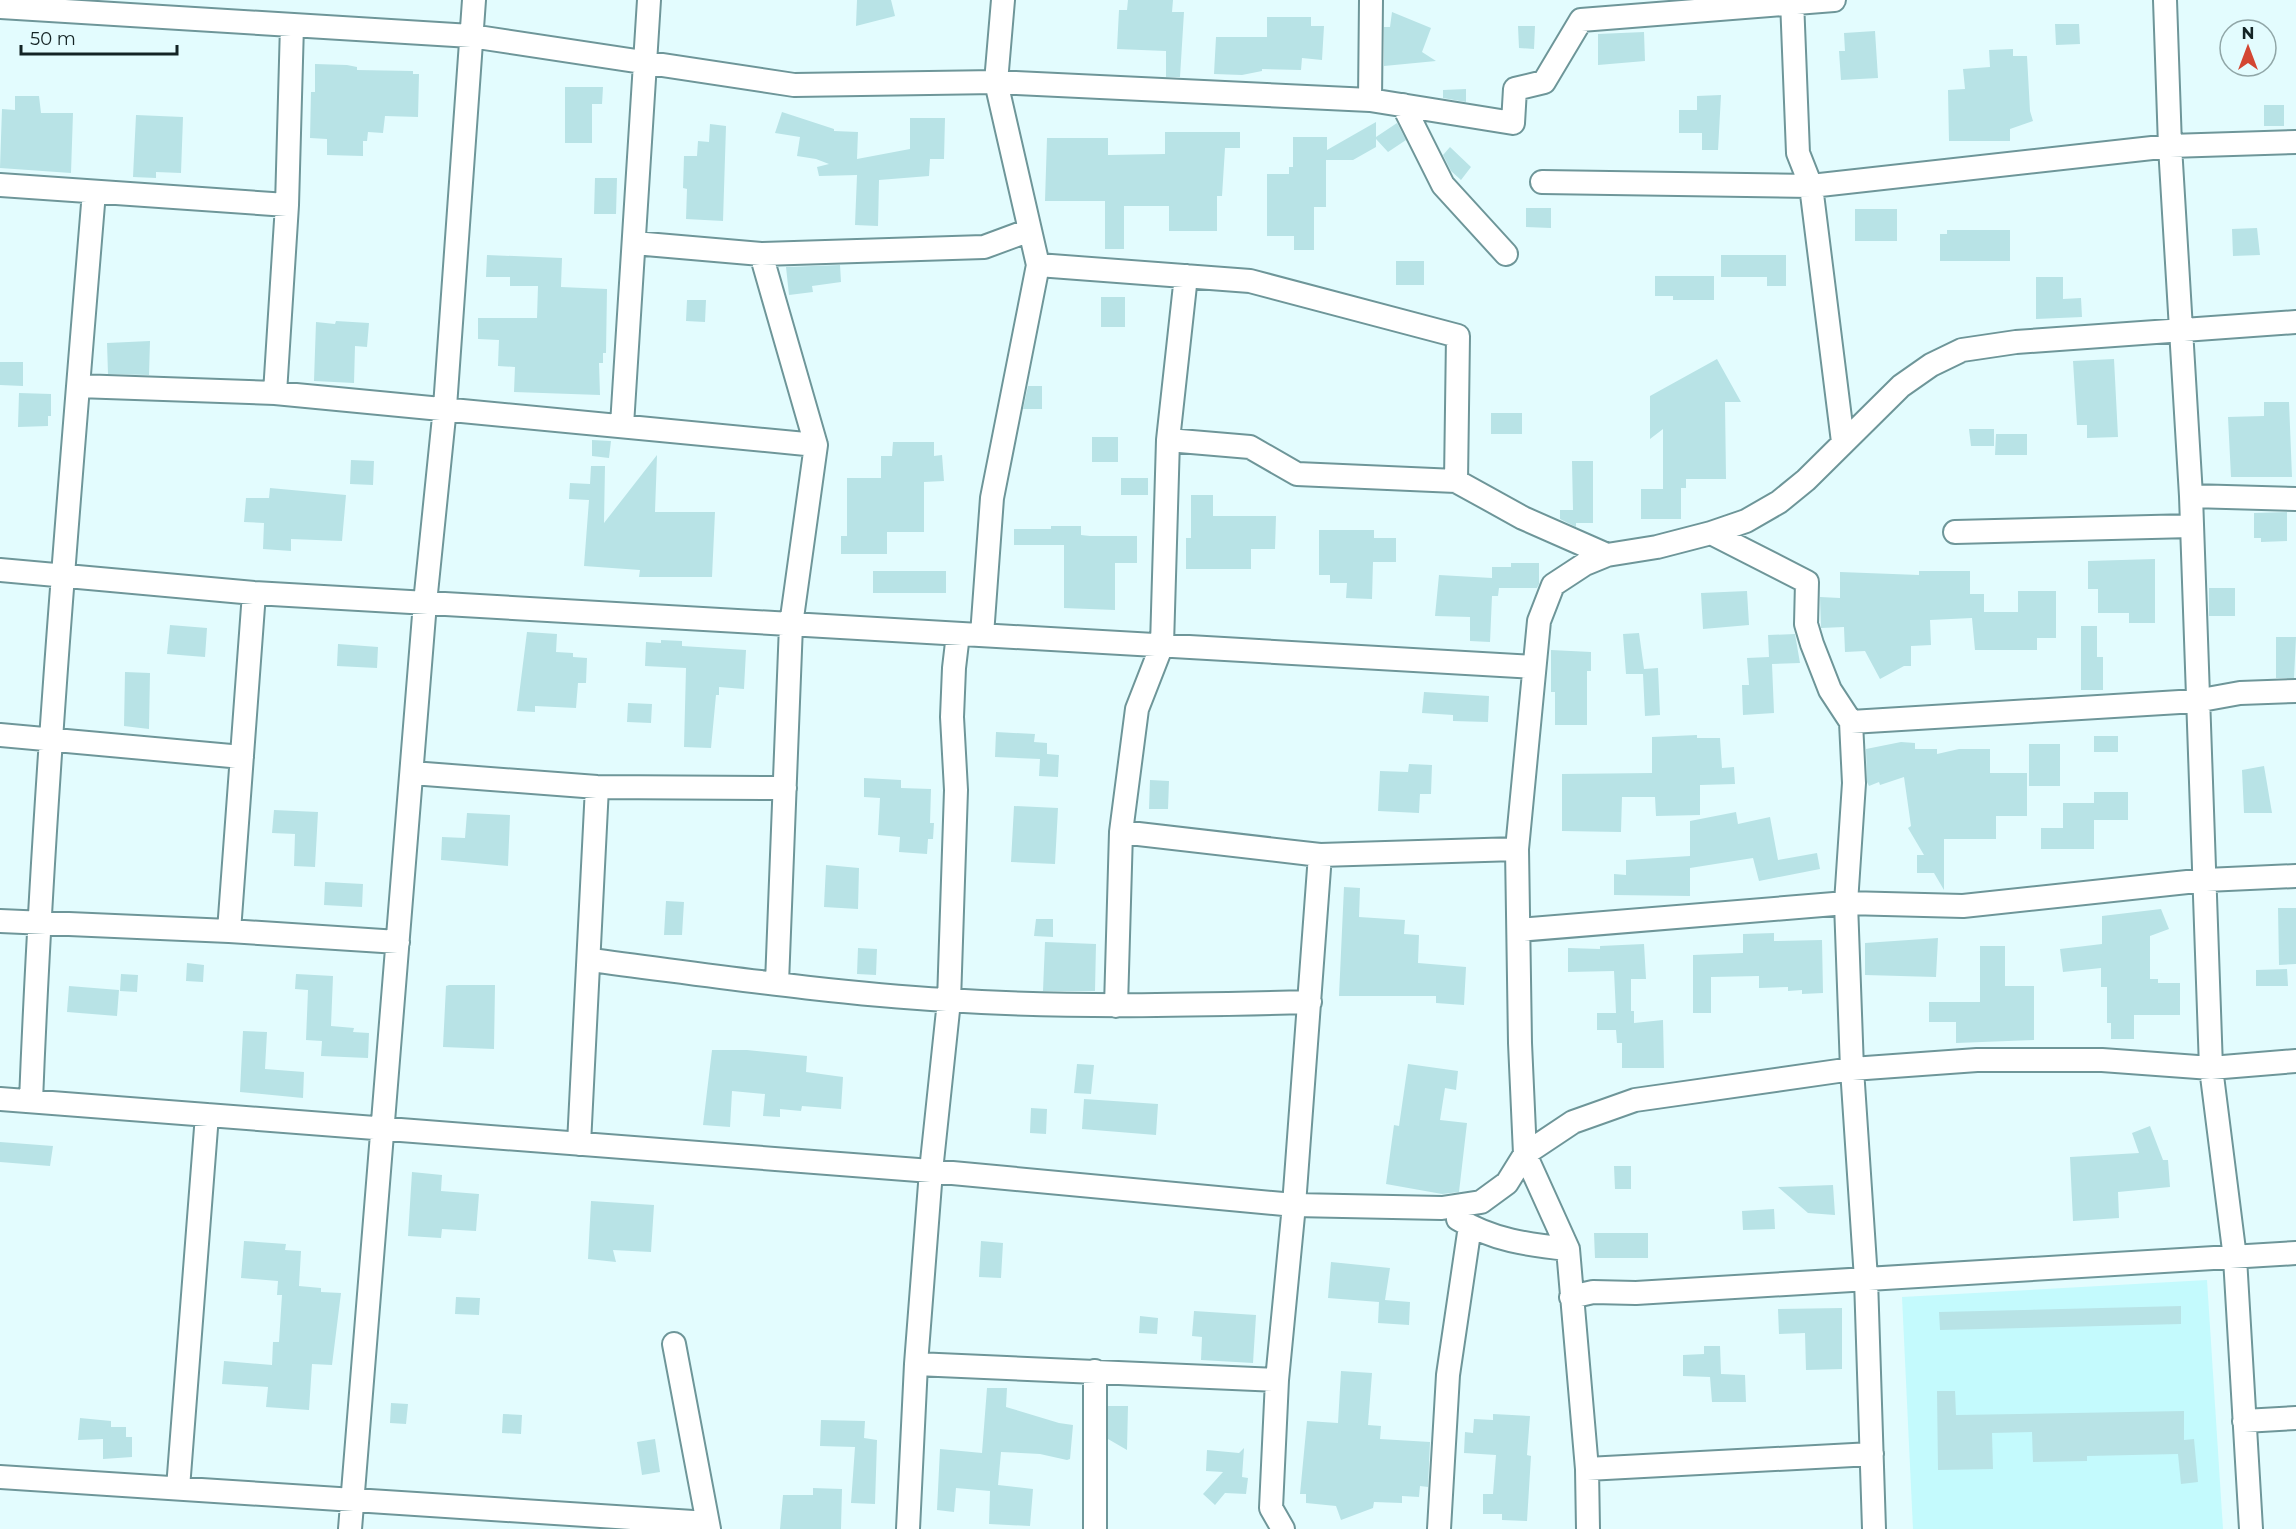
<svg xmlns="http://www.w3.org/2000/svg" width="2296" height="1529" viewBox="0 0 2296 1529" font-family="Montserrat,sans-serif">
<rect width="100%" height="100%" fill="#e3fcfe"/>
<path fill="#c4fafd" d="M 2207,1280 L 2223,1529 L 1913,1529 L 1902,1297 Z"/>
<path fill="#b8e3e6" d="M 857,0 L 891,0 L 895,16 L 856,26 Z
M 1128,0 L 1173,0 L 1172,12 L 1184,12 L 1180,77 L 1166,77 L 1166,51 L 1117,49 L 1119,10 L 1127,10 Z
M 1392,12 L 1431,28 L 1422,52 L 1436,61 L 1384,66 L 1384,27 L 1390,27 Z
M 1267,17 L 1311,17 L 1311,26 L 1324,26 L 1322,60 L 1302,58 L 1301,70 L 1262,69 L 1262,71 L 1242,75 L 1214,74 L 1216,37 L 1267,37 Z
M 2055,24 L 2079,24 L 2080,44 L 2056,45 Z
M 1518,26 L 1535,26 L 1534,49 L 1519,48 Z
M 1875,31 L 1878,78 L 1841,80 L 1839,51 L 1845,51 L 1844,33 Z
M 1644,32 L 1645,61 L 1598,65 L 1598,34 Z
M 2013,49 L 2013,56 L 2027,56 L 2030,111 L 2033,121 L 2010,129 L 2010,141 L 1949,141 L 1948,90 L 1965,89 L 1963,69 L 1990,67 L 1989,50 Z
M 315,64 L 347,65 L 357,67 L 357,70 L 413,71 L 413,74 L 419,74 L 418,117 L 385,116 L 383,133 L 368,132 L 367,141 L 363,141 L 363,156 L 327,155 L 327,139 L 310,138 L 311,92 L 315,92 Z
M 565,87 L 603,87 L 602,104 L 592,104 L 592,143 L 565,143 Z
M 1466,89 L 1466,102 L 1443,98 L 1443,90 Z
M 1721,95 L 1718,150 L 1702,150 L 1702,133 L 1679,133 L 1679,110 L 1697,110 L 1697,96 Z
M 15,96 L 39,96 L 41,113 L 73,113 L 71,173 L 0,168 L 2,109 L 15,110 Z
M 2264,105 L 2284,105 L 2284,126 L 2264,126 Z
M 782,112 L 834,129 L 834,131 L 858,132 L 857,159 L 910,149 L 910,118 L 945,118 L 944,159 L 930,159 L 929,176 L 879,180 L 878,226 L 855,225 L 857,175 L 819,176 L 817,167 L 829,164 L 816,159 L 797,156 L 800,137 L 775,133 Z
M 136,115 L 183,117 L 181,173 L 156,172 L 156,178 L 133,177 Z
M 1376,122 L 1376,137 L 1397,123 L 1406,140 L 1388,152 L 1376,139 L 1376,147 L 1353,160 L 1326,160 L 1326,207 L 1314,207 L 1314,250 L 1294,250 L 1294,236 L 1267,236 L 1267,174 L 1289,174 L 1289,167 L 1293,167 L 1293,137 L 1327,137 L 1327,150 Z
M 710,124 L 726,126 L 723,221 L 686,219 L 687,189 L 683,188 L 684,156 L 697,156 L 698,141 L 709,142 Z
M 1165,132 L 1240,132 L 1240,148 L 1225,148 L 1222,196 L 1217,196 L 1217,231 L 1169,231 L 1169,206 L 1124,206 L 1124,249 L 1105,249 L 1105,201 L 1045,201 L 1047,138 L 1108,138 L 1108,155 L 1165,154 Z
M 1450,147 L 1471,167 L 1461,180 L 1451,171 L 1443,155 Z
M 595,178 L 617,178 L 616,214 L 594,214 Z
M 1526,208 L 1551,208 L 1551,228 L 1526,227 Z
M 1855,209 L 1897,209 L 1897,241 L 1855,241 Z
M 2257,228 L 2260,255 L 2233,256 L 2232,229 Z
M 1947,230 L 2010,230 L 2010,261 L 1940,261 L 1940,234 L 1947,234 Z
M 487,255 L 562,258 L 561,287 L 607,289 L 606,353 L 603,353 L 603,363 L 599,363 L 600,395 L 514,392 L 515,367 L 498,366 L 499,340 L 478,339 L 478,318 L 537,318 L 538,286 L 510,286 L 510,277 L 486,277 Z
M 1721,255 L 1786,255 L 1786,286 L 1767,286 L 1767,277 L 1721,277 Z
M 1396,261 L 1424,261 L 1424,285 L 1396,285 Z
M 840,265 L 841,282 L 812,286 L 813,292 L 789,295 L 786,267 Z
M 1655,276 L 1714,276 L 1714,300 L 1673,300 L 1673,296 L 1655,296 Z
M 2036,277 L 2063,277 L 2063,299 L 2081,298 L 2082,317 L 2036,319 Z
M 1101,297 L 1125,297 L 1125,327 L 1101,327 Z
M 687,300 L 706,300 L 705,322 L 686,321 Z
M 336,321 L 369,323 L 367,347 L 355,346 L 354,383 L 314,381 L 316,322 L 335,324 Z
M 150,341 L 149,375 L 108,374 L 107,343 Z
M 1717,359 L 1741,402 L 1725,402 L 1726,479 L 1686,479 L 1686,488 L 1681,488 L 1681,519 L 1641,519 L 1641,489 L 1663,489 L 1663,429 L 1650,439 L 1650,396 Z
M 2114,359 L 2118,437 L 2087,438 L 2087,425 L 2077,425 L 2073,361 Z
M 0,362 L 23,362 L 23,386 L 0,385 Z
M 1028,386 L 1042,386 L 1042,409 L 1023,409 Z
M 19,393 L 51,394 L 51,416 L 48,416 L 48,426 L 18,427 Z
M 2264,402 L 2289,402 L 2292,477 L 2231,477 L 2228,417 L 2264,416 Z
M 1491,413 L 1522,413 L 1522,434 L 1491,434 Z
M 1969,429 L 1994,429 L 1994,446 L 1971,446 Z
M 1996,434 L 2027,434 L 2027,455 L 1995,455 Z
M 1092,437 L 1118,437 L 1118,462 L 1092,462 Z
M 592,440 L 611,441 L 609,458 L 592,456 Z
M 893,442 L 934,442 L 934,456 L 942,455 L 944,481 L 924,482 L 924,532 L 887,532 L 887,554 L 841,554 L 841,536 L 847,536 L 847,478 L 881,478 L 881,456 L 892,456 Z
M 657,455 L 655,512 L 715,512 L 712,577 L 639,577 L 640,570 L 584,566 L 589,500 L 569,499 L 570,483 L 590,484 L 591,466 L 605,466 L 604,523 Z
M 351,460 L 374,461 L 373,485 L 350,484 Z
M 1572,461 L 1593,461 L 1593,523 L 1576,523 L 1576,527 L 1560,519 L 1560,510 L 1573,510 Z
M 1121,478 L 1148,478 L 1148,495 L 1121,495 Z
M 270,488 L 346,495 L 342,541 L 291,539 L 291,551 L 263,549 L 264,523 L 244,522 L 246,498 L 269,498 Z
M 1191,495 L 1213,495 L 1213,516 L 1276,516 L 1275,549 L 1251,549 L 1251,569 L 1186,569 L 1186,538 L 1191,538 Z
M 2287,512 L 2287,541 L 2261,542 L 2261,538 L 2254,538 L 2254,513 Z
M 1051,526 L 1081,526 L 1081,535 L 1090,536 L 1137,536 L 1137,563 L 1115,563 L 1115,610 L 1064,608 L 1064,545 L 1014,545 L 1014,529 L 1051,529 Z
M 1319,530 L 1374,530 L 1374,538 L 1396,538 L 1396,562 L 1373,562 L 1372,599 L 1346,598 L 1347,583 L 1330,583 L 1330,575 L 1319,575 Z
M 2155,559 L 2155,623 L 2129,623 L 2129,613 L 2098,613 L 2098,589 L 2088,589 L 2088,561 Z
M 1511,563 L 1539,563 L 1539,584 L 1537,588 L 1499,588 L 1498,596 L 1492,596 L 1490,642 L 1470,641 L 1470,617 L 1435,616 L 1439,575 L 1492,578 L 1492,567 L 1511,567 Z
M 873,571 L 946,571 L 946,593 L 873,593 Z
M 1919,571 L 1970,571 L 1970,594 L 1984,594 L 1984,612 L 2018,612 L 2018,591 L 2056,591 L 2056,638 L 2037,638 L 2037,650 L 1975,650 L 1972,618 L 1930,620 L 1931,645 L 1911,646 L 1911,666 L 1904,666 L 1880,679 L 1865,651 L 1845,652 L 1844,627 L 1821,628 L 1820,597 L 1840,598 L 1840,572 L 1919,575 Z
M 2209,588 L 2235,588 L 2235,616 L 2209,616 Z
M 1747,591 L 1749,625 L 1703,629 L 1701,593 Z
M 170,625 L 207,628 L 205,657 L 167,654 Z
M 2081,626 L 2097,626 L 2097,657 L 2103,657 L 2103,690 L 2081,690 Z
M 527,632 L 557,634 L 556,652 L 573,653 L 573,657 L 587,658 L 586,683 L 578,683 L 576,708 L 535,706 L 535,712 L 517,711 Z
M 1639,633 L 1644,669 L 1658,668 L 1660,715 L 1645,716 L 1643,674 L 1626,674 L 1623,634 Z
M 1795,634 L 1800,663 L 1772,664 L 1774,713 L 1743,715 L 1742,685 L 1749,685 L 1747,658 L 1769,657 L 1768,635 Z
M 2276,637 L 2296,637 L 2294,678 L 2276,678 Z
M 661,640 L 682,641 L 682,646 L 746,650 L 744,689 L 719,687 L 719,695 L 716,695 L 711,748 L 684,747 L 686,668 L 645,666 L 646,642 L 661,643 Z
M 338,644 L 378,647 L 377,668 L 337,666 Z
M 1551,650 L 1591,652 L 1591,671 L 1587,671 L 1587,725 L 1555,725 L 1555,692 L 1551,692 Z
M 125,672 L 150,673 L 149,729 L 124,726 Z
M 1424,692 L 1489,696 L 1488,722 L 1453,721 L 1453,715 L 1422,713 Z
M 628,703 L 652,704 L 651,723 L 627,722 Z
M 996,732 L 1035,734 L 1034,742 L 1047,743 L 1047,754 L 1059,755 L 1058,777 L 1039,776 L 1040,759 L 995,757 Z
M 1697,735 L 1697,738 L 1720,738 L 1722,768 L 1734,767 L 1735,784 L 1700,785 L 1700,815 L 1656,816 L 1655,797 L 1622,797 L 1621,832 L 1562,831 L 1562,774 L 1652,773 L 1652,737 Z
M 2094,736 L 2118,736 L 2118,752 L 2094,752 Z
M 1901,742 L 1915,743 L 1915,749 L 1937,749 L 1937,754 L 1959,749 L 1990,749 L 1990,773 L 2027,773 L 2027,816 L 1996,816 L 1996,839 L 1944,839 L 1944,890 L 1934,873 L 1917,873 L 1917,855 L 1924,855 L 1908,828 L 1911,826 L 1904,777 L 1880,785 L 1879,782 L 1869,786 L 1867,782 L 1866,749 Z
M 2029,744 L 2060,744 L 2060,786 L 2029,786 Z
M 1409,764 L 1432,765 L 1431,794 L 1420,794 L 1419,813 L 1378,811 L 1380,771 L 1408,772 Z
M 2264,766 L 2272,813 L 2244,813 L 2242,770 Z
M 864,778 L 901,780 L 901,788 L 931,789 L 930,823 L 934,823 L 933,839 L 928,839 L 927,854 L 899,852 L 900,837 L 878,835 L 880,798 L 864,797 Z
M 1150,780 L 1169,781 L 1168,809 L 1149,809 Z
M 2094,792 L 2128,792 L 2128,820 L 2094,820 L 2094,849 L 2041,849 L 2041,828 L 2063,828 L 2063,803 L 2094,803 Z
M 1014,806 L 1058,808 L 1055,864 L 1011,862 Z
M 274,810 L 318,812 L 315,867 L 294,866 L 295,834 L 272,833 Z
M 1736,812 L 1738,824 L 1770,817 L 1778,860 L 1817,853 L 1820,869 L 1759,881 L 1753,858 L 1690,868 L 1690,896 L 1614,895 L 1614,874 L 1626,875 L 1626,860 L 1690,856 L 1690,821 Z
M 467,813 L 510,815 L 508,866 L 441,860 L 442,837 L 465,838 Z
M 826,865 L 859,868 L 858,909 L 824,907 Z
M 325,882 L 363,884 L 362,907 L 324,905 Z
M 1344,887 L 1360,888 L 1359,917 L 1405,920 L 1404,934 L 1419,935 L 1418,963 L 1466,967 L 1464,1005 L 1436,1003 L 1436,996 L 1339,996 Z
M 666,901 L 684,902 L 682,935 L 664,935 Z
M 2278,908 L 2296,908 L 2296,964 L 2279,965 Z
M 2161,909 L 2169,929 L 2150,936 L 2150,979 L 2158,979 L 2158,983 L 2180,983 L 2180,1015 L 2134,1015 L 2134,1039 L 2111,1039 L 2111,1023 L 2107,1023 L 2107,987 L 2101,987 L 2101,968 L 2063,972 L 2060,949 L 2102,944 L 2102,916 Z
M 1036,919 L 1053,919 L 1053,937 L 1034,936 Z
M 1774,933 L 1774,941 L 1822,940 L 1823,993 L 1802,994 L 1802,990 L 1788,991 L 1788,987 L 1759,988 L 1759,976 L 1711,977 L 1711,1013 L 1693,1013 L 1693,955 L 1743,953 L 1743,934 Z
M 1938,938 L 1936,977 L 1865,975 L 1865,943 Z
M 1045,942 L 1096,944 L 1095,991 L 1043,991 Z
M 1644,944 L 1646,979 L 1631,979 L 1631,1011 L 1634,1011 L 1634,1023 L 1663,1020 L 1664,1068 L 1622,1068 L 1622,1043 L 1617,1043 L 1616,1030 L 1597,1030 L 1597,1013 L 1616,1013 L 1614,971 L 1568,972 L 1568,948 L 1600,949 L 1600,946 Z
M 1980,946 L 2005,946 L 2005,986 L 2034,986 L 2034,1040 L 1956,1043 L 1956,1022 L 1929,1022 L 1929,1002 L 1980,1002 Z
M 858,948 L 877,949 L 876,975 L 857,974 Z
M 187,963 L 204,965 L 203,982 L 186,981 Z
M 2287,969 L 2288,986 L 2256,986 L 2256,970 Z
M 121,974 L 138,975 L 137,992 L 120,991 Z
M 296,974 L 333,976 L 331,1026 L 354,1028 L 353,1032 L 369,1033 L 368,1058 L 321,1056 L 322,1041 L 306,1040 L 308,990 L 295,989 Z
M 449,985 L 495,985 L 494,1049 L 443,1047 L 446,986 Z
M 69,986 L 119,990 L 117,1016 L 67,1012 Z
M 243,1031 L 267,1032 L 265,1069 L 304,1072 L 303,1098 L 240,1092 Z
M 712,1050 L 747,1050 L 807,1056 L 806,1072 L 843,1077 L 841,1109 L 802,1106 L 801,1111 L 780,1109 L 780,1117 L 763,1116 L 765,1094 L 732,1091 L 730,1127 L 703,1125 Z
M 1077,1064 L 1094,1065 L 1091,1094 L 1074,1093 Z
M 1408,1064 L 1458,1071 L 1456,1090 L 1445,1088 L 1440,1120 L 1467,1123 L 1459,1192 L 1442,1194 L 1386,1184 L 1394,1125 L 1399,1126 Z
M 1084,1099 L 1158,1104 L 1156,1135 L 1082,1129 Z
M 1031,1108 L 1047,1109 L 1046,1134 L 1030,1133 Z
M 2150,1126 L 2163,1160 L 2168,1160 L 2170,1187 L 2118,1192 L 2119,1218 L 2073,1221 L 2070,1157 L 2139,1153 L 2132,1133 Z
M 0,1142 L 53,1146 L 50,1166 L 0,1162 Z
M 1614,1166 L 1631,1166 L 1631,1189 L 1615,1189 Z
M 412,1172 L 442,1175 L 441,1191 L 479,1194 L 476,1231 L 442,1229 L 441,1238 L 408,1236 Z
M 1833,1185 L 1835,1215 L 1808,1213 L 1778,1187 Z
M 591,1201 L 654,1205 L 651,1252 L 613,1250 L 616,1262 L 588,1259 Z
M 1774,1209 L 1775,1229 L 1743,1230 L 1742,1211 Z
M 1594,1233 L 1648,1233 L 1648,1258 L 1595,1258 Z
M 244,1241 L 286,1244 L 285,1250 L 301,1251 L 299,1286 L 321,1288 L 321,1292 L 341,1293 L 332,1365 L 312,1364 L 309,1410 L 266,1407 L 268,1387 L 222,1384 L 224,1361 L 272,1365 L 273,1342 L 279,1342 L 282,1295 L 277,1295 L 278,1281 L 241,1278 Z
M 981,1241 L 1003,1243 L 1001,1278 L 979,1277 Z
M 1331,1262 L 1390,1268 L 1385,1300 L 1410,1302 L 1409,1325 L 1378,1323 L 1379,1302 L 1328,1298 Z
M 456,1297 L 480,1298 L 479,1315 L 455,1314 Z
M 2181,1306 L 2181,1324 L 1940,1330 L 1939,1312 Z
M 1842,1308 L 1842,1369 L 1806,1370 L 1805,1333 L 1779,1334 L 1778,1309 Z
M 1194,1311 L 1256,1315 L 1253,1363 L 1201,1360 L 1202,1337 L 1192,1336 Z
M 1140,1316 L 1158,1318 L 1157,1334 L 1139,1333 Z
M 1704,1346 L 1720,1346 L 1721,1374 L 1745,1375 L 1746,1402 L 1712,1402 L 1710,1377 L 1683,1376 L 1683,1355 L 1704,1354 Z
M 1341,1371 L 1372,1373 L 1368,1425 L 1381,1426 L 1380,1439 L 1430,1442 L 1428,1487 L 1420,1486 L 1419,1497 L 1402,1496 L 1402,1503 L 1374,1502 L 1373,1508 L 1341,1520 L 1336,1506 L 1306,1503 L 1306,1494 L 1300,1494 L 1307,1421 L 1338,1423 Z
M 987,1388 L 1007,1388 L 1006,1407 L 1059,1423 L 1073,1425 L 1070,1459 L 1067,1460 L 1040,1454 L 1001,1452 L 998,1485 L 1033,1489 L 1030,1526 L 989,1524 L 990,1491 L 956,1488 L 954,1512 L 937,1510 L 940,1449 L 982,1453 Z
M 1937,1391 L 1955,1391 L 1956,1415 L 2184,1411 L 2184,1440 L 2194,1439 L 2198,1482 L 2181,1484 L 2178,1454 L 2087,1456 L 2087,1461 L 2033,1462 L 2032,1432 L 1992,1433 L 1993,1469 L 1938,1470 Z
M 391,1403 L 408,1404 L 406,1424 L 390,1423 Z
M 1108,1406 L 1128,1406 L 1127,1450 L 1108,1439 Z
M 503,1414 L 522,1415 L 521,1434 L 502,1433 Z
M 1493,1414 L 1530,1416 L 1527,1455 L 1531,1456 L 1527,1521 L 1502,1520 L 1502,1514 L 1483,1514 L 1483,1494 L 1493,1494 L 1496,1455 L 1464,1453 L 1465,1432 L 1473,1433 L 1474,1419 L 1493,1420 Z
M 80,1418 L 111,1421 L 111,1427 L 126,1427 L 126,1437 L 132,1437 L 132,1457 L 103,1459 L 103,1439 L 78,1440 Z
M 821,1420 L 865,1421 L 864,1438 L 877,1440 L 875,1504 L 851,1503 L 855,1447 L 820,1446 Z
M 655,1439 L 660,1472 L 642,1475 L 637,1442 Z
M 1244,1448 L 1242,1477 L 1248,1478 L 1246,1494 L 1225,1493 L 1215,1505 L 1203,1494 L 1223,1472 L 1206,1471 L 1207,1450 L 1239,1453 Z
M 813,1488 L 842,1489 L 841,1529 L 780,1529 L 783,1495 L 813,1495 Z"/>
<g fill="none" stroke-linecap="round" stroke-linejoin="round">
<defs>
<path id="minor" d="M 1792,0 L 1798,153 L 1811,186 L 1843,442
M 2165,0 L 2170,146 L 2191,496 L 2211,1068 L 2235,1258 L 2251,1529
M 0,7 L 471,36 L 794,85 L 996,82 L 1370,100 L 1513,123 L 1515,89 L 1544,82 L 1581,20 L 1834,0
M 1370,100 L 1371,0
M 1403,105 L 1443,185 L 1506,254
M 1542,182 L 1811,186 L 2170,146 L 2296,142
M 0,185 L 287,205
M 634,243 L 761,254 L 984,247 L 1030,230
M 761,254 L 816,445 L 791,625 L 777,983
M 1038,265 L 1250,281 L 1458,336 L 1456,481 L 1523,518 L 1607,555
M 78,386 L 275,393 L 816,445
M 275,393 L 287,205 L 292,25
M 622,425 L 649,0
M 1168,440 L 1250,447 L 1297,474 L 1456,481
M 2191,496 L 2296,499
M 1955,532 L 2191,526
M 1711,533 L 1807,582 L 1806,624 L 1812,644 L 1830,690 L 1851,722 L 1854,783 L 1846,903 L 1852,1069 L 1866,1279 L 1874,1529
M 0,570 L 254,593 L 1534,667
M 982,635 L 992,498 L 1038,265 L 996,82 L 1003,0
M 1851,722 L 2196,701 L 2240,693 L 2296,691
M 0,735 L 242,757
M 412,773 L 597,787 L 785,788
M 1121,832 L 1320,855 L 1517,849
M 0,921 L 229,931 L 398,942
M 1519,930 L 1846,903 L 1963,906 L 2206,880 L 2296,876
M 229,931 L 254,593
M 590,960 C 709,975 827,993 947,1000 C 1068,1008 1189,1005 1310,1002
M 1116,1006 L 1121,832 L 1137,709 L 1162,645 L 1168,440 L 1186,276
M 0,1099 L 931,1171 L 1294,1205 L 1442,1208 L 1481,1202 L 1507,1183 L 1525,1154 L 1573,1122 L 1635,1100 L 1852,1069 L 1977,1060 L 2102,1060 L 2211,1068 L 2296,1061
M 31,1101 C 43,797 69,495 94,192
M 579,1144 L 597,787
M 1458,1219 C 1492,1240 1529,1245 1568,1249
M 1571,1297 L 1593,1292 L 1636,1293 L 2296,1253
M 674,1344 L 709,1529
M 916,1364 L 1277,1380
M 1095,1371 L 1095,1529
M 2244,1421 L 2296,1418
M 1587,1469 L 1872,1454
M 0,1477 L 693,1522 L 706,1521
M 178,1488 L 207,1115
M 350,1529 L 425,603 L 445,407 L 474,0
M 908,1529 L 916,1364 L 931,1171 L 949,1001 L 956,790 L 952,717 L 954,668 L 958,634
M 1283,1529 L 1271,1508 L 1277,1380 L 1294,1205 L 1320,855
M 1439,1529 L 1448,1375 L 1470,1226
M 1588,1529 L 1587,1469 L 1568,1249 L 1525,1154 L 1520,1043 L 1517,849 L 1539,621 L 1553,585 L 1585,564 L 1607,555 L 1657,547 L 1711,533 L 1746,521 L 1779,502 L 1806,480 L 1901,386 L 1931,365 L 1962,350 L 2016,342 L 2296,322"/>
</defs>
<use href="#minor" stroke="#6e9699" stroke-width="26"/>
<use href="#minor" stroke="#fff" stroke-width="22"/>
</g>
<g transform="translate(2248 48)"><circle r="28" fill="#e3fcfe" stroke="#90a6a7" stroke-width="1.5"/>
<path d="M0-4.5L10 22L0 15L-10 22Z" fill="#d34632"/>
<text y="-9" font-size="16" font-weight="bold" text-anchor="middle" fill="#142425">N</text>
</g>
<path d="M21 45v9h156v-9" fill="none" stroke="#142425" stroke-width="3"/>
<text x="30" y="45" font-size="18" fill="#142425" stroke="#e3fcfe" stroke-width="4.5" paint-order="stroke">50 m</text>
</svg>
